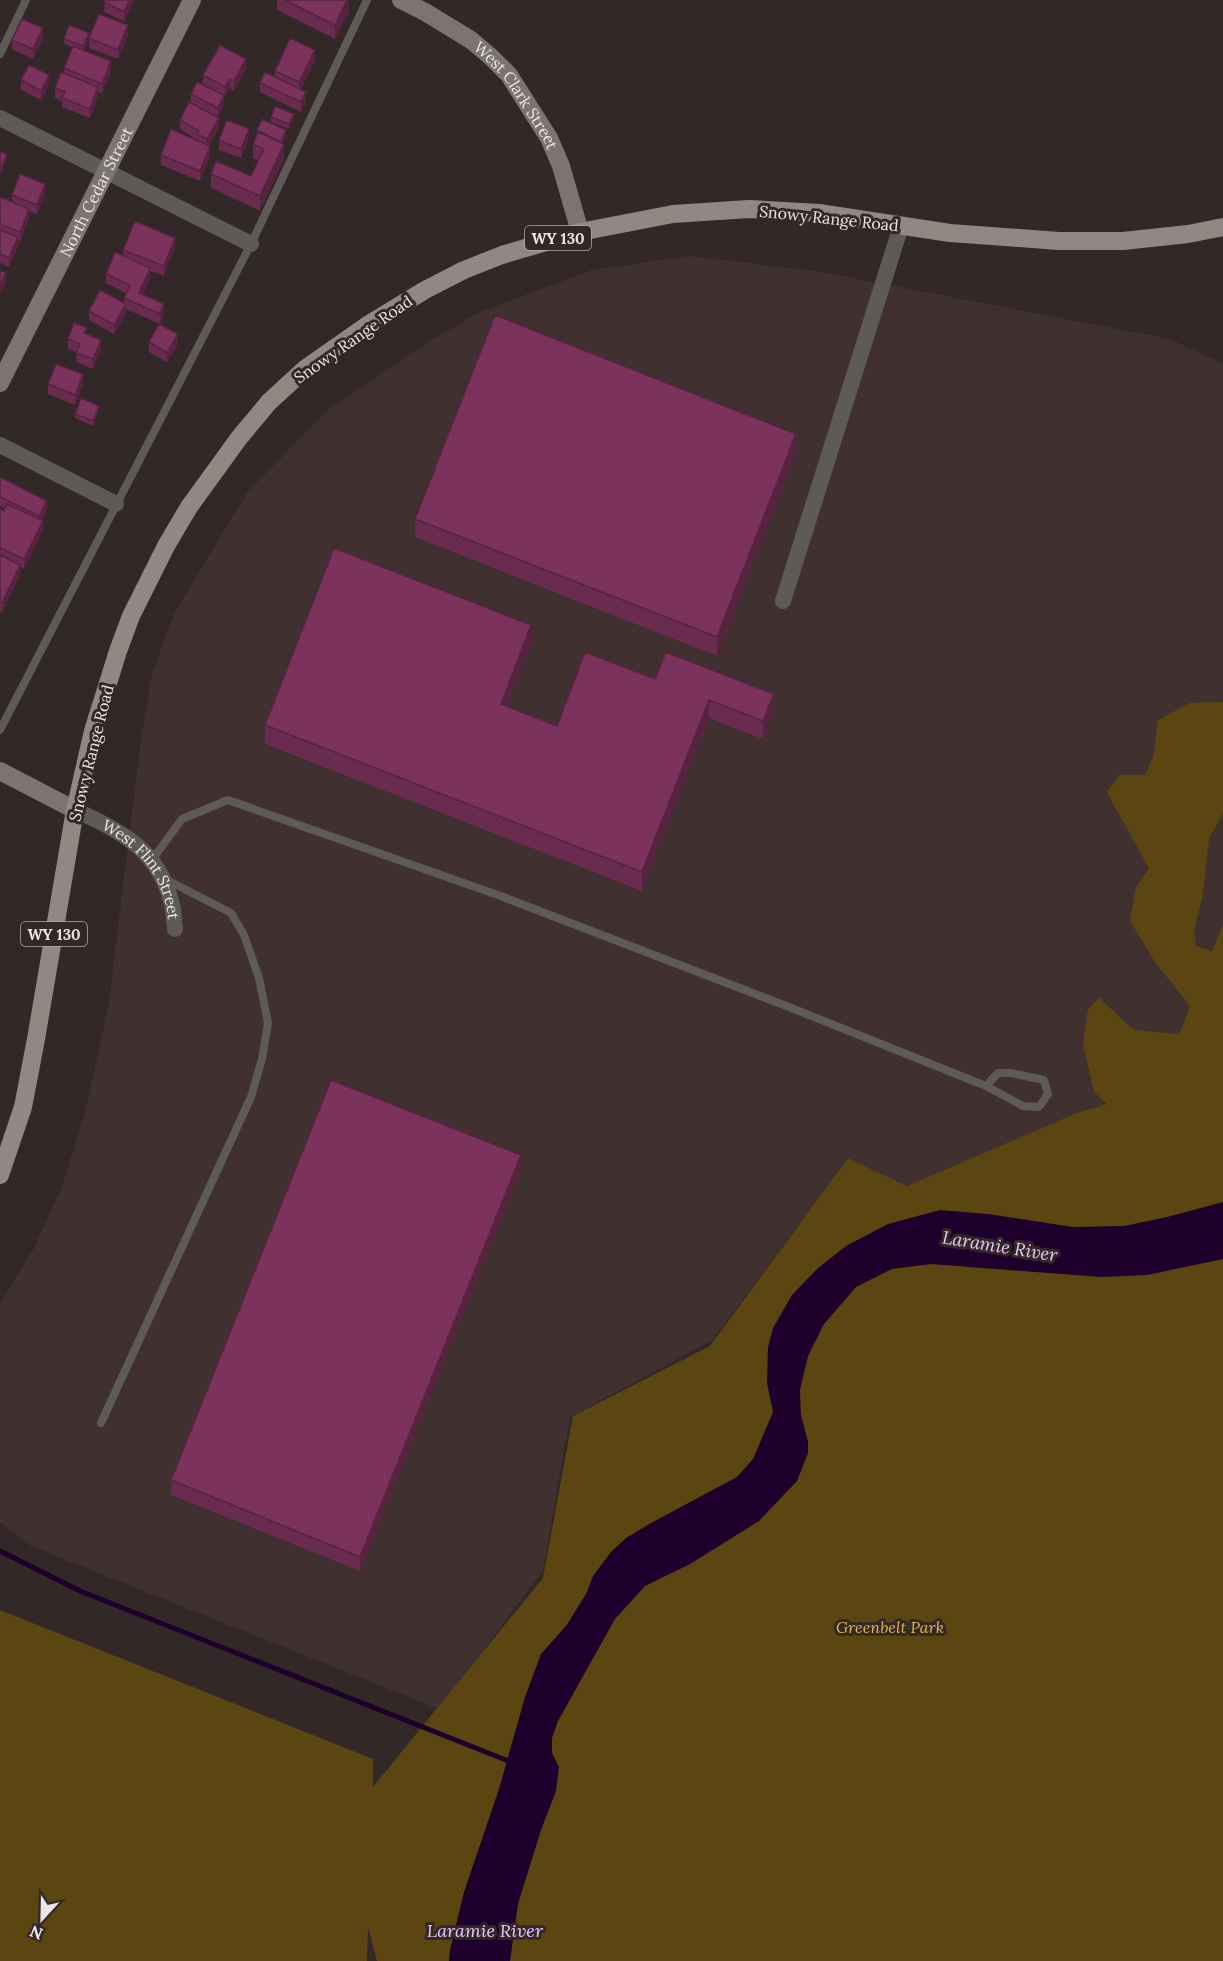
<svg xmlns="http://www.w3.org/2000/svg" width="1223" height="1961" viewBox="0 0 1223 1961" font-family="Lora,serif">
<rect width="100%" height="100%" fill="#322827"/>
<path fill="#40302f" d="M 688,256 L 816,271 L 1170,339 L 1223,364 L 1223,924 L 1164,1069 L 1107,1104 L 1077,1114 L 907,1186 L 848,1158 L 713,1340 L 570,1417 L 543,1571 L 439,1709 L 31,1546 L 0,1522 L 0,1303 L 33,1250 L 62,1186 L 85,1112 L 108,1008 L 142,733 L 152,673 L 174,613 L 249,490 L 329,409 L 433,339 L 480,312 L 592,270 Z"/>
<path fill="#5b4612" d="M 1223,702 L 1223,814 L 1209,838 L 1203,894 L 1194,931 L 1196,946 L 1212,951 L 1223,924 L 1223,1961 L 377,1961 L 368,1927 L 367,1961 L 0,1961 L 0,1610 L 373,1759 L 373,1787 L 543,1578 L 573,1416 L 710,1346 L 848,1158 L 907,1186 L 1077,1113 L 1107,1104 L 1094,1092 L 1083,1044 L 1088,1009 L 1099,998 L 1134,1030 L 1179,1034 L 1190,1006 L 1155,962 L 1130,921 L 1136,887 L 1149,869 C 1136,842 1120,818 1107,792 L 1119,775 L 1145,775 L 1153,757 L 1158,720 L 1190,703 Z"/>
<path fill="#1e002c" d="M 1223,1202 L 1223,1259 L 1147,1275 L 1101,1277 L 931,1264 L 892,1269 L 856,1287 L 824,1324 L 808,1356 L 800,1390 L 801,1415 L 808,1442 L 808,1453 L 797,1481 L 759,1521 L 690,1564 L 645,1586 L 615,1619 L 558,1721 L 552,1738 L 552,1753 L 559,1767 L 556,1791 L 541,1830 L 518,1904 L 510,1961 L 449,1961 L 450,1950 L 464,1892 L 499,1789 L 525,1697 L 541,1654 L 566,1626 L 586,1594 L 593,1576 L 611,1552 L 626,1538 L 651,1523 L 737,1477 L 753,1459 L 773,1412 L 767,1383 L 768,1347 L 773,1328 L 792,1295 L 817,1269 L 846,1246 L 888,1224 L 940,1210 L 988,1214 L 1073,1227 L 1124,1226 L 1167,1217 Z"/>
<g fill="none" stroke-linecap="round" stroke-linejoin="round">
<path stroke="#1e002c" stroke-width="5" d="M 0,1551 L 80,1591 L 511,1762"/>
<path stroke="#5e5a57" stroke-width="8" d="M 0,54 L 26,0
M 0,730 L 251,244 L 367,0
M 152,860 L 182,819 L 228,800 L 498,895 L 789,1007 L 986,1086 L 1023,1106 L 1039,1107 L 1048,1094 L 1044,1080 L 1011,1073 L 998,1073 L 986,1086
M 101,1423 L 251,1097 L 262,1059 L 268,1023 L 259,978 L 244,935 L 231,913 L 165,879"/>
<g stroke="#5e5a57" stroke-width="16">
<path d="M 0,118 L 251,244"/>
<path d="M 0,445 L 116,504"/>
<path d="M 783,601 L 901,226"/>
<path id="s1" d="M 75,810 C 120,830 158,850 171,901 C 174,910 174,920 175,929"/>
</g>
<g stroke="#7b7470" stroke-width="18">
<path id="s2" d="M 401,0 L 425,12 L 471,40 L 491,57 L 509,75 L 549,138 L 561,166 L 580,232"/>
<path id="s3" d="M 0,383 L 192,0"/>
<path d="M 0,771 L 75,810"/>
</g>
<path stroke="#918883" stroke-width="18" d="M 0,1175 L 23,1107 L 36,1039 L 75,810 L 93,731 L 118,651 L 131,616 L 166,546 L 189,507 L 239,438 L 269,402 L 306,368 L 366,326 L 425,290 L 464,270 L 502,255 L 580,232 L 673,214 L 749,209 L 819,213 L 950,233 L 1059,241 L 1123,241 L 1188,234 L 1223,227"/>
</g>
<path fill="#6a2b50" d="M 104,0 L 134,0 L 124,21 L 104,12 L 105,1 Z
M 277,0 L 349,0 L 349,12 L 335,39 L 277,10 Z
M 128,35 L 118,59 L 89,48 L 89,38 Z
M 43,38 L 33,59 L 12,49 L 12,40 Z
M 89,38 L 84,50 L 111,71 L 102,93 L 98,92 L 98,97 L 90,118 L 62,107 L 62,101 L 55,98 L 55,88 L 64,73 L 64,68 L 72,47 L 64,43 L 64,39 Z
M 315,60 L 301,89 L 306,101 L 301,112 L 260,92 L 260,83 L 275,77 L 275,71 Z
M 246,69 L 234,91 L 230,88 L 225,96 L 224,96 L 224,105 L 218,117 L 207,112 L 219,128 L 209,145 L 210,155 L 200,181 L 161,165 L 161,155 L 197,140 L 180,129 L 180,120 L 191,103 L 191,94 L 203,84 L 203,75 Z
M 21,80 L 49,85 L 41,100 L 21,90 Z
M 271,117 L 294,118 L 289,129 L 271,122 Z
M 257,130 L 286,135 L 283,143 L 284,158 L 260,211 L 211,188 L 211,174 L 251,176 L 259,161 L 253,158 L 253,144 L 257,135 Z
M 249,138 L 241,158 L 219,150 L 219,140 Z
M 45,193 L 37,214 L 29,211 L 29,218 L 20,241 L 18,241 L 18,246 L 9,267 L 0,263 L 0,197 L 12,202 L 12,195 Z
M 175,247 L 164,276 L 150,271 L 150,278 L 143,295 L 164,314 L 160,324 L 126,309 L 126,314 L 114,334 L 89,320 L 89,311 L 124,303 L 124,298 L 126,293 L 106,283 L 106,274 L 123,256 L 123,250 Z
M 87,334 L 101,350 L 93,369 L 76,362 L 77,352 L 68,349 L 68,339 Z
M 149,342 L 178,344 L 167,362 L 149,352 Z
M 48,384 L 83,384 L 75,405 L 48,394 Z
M 99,410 L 93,426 L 75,418 L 75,414 Z
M 796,453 L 717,656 L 415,537 L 415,519 Z
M 0,477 L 47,510 L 42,520 L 43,530 L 24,569 L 20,567 L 20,575 L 2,612 L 0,612 L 0,509 L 4,511 L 5,509 L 0,506 Z
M 531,644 L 507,707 L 557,726 L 655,679 L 774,713 L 763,739 L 709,718 L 642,891 L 265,744 L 265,725 Z
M 521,1169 L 360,1571 L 171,1495 L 171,1480 Z"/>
<path fill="#562341" d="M 129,0 L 134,0 L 124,21 L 124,12 Z
M 347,0 L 349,0 L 349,12 L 335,39 L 335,25 Z
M 128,25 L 128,35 L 118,59 L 118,50 Z
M 43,28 L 43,38 L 33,59 L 33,49 Z
M 89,33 L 89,38 L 83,51 L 83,46 Z
M 315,50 L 315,60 L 299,92 L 299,82 Z
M 246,59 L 246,69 L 234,91 L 234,81 Z
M 111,61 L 111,71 L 102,93 L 102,84 Z
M 49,75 L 49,85 L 41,100 L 41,91 Z
M 230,79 L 230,88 L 225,96 L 225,87 Z
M 98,87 L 98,97 L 90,118 L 90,109 Z
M 306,92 L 306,101 L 301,112 L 301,102 Z
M 224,95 L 224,105 L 218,117 L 218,108 Z
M 294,114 L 294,118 L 289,129 L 289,124 Z
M 219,118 L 219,128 L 207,149 L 207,139 Z
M 249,129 L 249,138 L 241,158 L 241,149 Z
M 286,130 L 286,135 L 281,147 L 281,142 Z
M 284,144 L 284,158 L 260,211 L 260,196 Z
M 210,146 L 210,155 L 200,181 L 200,171 Z
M 7,154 L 7,159 L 0,176 L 0,171 Z
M 45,184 L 45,193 L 37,214 L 37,205 Z
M 29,209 L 29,218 L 20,241 L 20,232 Z
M 18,237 L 18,246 L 9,267 L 9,258 Z
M 175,238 L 175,247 L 164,276 L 164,266 Z
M 150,268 L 150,278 L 139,303 L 139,293 Z
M 6,273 L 6,283 L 0,295 L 0,285 Z
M 126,304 L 126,314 L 114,334 L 114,325 Z
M 164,304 L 164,314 L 160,324 L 160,314 Z
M 178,334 L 178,344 L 167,362 L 167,353 Z
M 101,340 L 101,350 L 93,369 L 93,359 Z
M 83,374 L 83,384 L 75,405 L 75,395 Z
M 99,406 L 99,410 L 93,426 L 93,421 Z
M 796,434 L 796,453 L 717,656 L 717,637 Z
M 47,501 L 47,510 L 39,526 L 39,516 Z
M 43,521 L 43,530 L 24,569 L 24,559 Z
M 20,565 L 20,575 L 2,612 L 2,603 Z
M 531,625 L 531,644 L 501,723 L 501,704 Z
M 774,694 L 774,713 L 763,739 L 763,721 Z
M 709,700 L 709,718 L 642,891 L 642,872 Z
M 521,1155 L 521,1169 L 360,1571 L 360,1557 Z"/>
<path fill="#7b325d" stroke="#562341" stroke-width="1.5" d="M 105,0 L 129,0 L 124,12 L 104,2 Z
M 285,0 L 347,0 L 335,25 Z
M 99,14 L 128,25 L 118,50 L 89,38 Z
M 22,19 L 43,28 L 33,49 L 12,40 Z
M 69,25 L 89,33 L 83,46 L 64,39 Z
M 290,38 L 315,50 L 299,82 L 275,71 Z
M 220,45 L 246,59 L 234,81 L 230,79 L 225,87 L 203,75 Z
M 73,46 L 111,61 L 102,84 L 64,68 Z
M 29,65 L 49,75 L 41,91 L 21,80 Z
M 61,72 L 98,87 L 90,109 L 62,98 L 65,92 L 55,88 Z
M 265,72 L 306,92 L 301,102 L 260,83 Z
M 197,82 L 224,95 L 218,108 L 191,94 Z
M 189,102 L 219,118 L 207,139 L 197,134 L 199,131 L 180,120 Z
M 275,106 L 294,114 L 289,124 L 271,117 Z
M 262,119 L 286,130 L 281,142 L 257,130 Z
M 227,120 L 249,129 L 241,149 L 219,140 Z
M 171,129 L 210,146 L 200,171 L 161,155 Z
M 258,132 L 284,144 L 260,196 L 211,174 L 216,161 L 251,176 L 264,149 L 253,144 Z
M 0,152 L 7,154 L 0,171 Z
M 20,174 L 45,184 L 37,205 L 12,195 Z
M 0,197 L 29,209 L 20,232 L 0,224 Z
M 135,221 L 175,238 L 164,266 L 123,250 Z
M 0,230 L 18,237 L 9,258 L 0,254 Z
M 115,252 L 150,268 L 139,293 L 164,304 L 160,314 L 124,298 L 130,285 L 106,274 Z
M 0,270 L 6,273 L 0,285 Z
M 100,290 L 126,304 L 114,325 L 89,311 Z
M 495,315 L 796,434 L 717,637 L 415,519 Z
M 74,323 L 87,328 L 84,333 L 101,340 L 93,359 L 76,353 L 80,344 L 68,339 Z
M 159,324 L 178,334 L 167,353 L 149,342 Z
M 56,364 L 83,374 L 75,395 L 48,384 Z
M 81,398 L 99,406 L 93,421 L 75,414 Z
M 0,477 L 47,501 L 39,516 L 0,497 Z
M 7,504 L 43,521 L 24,559 L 0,548 L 0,509 L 4,511 Z
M 334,548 L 531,625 L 501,704 L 557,726 L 585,652 L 655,679 L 666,652 L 774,694 L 763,721 L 709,700 L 642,872 L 265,725 Z
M 0,555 L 20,565 L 2,603 L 0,602 Z
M 331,1080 L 521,1155 L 360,1557 L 171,1480 Z"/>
<g text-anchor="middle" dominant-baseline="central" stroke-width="6" stroke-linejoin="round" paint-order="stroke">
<g fill="#322827" stroke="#b4acac" stroke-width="1.5">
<rect x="525" y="226" width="66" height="24" rx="4.5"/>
<rect x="21" y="922" width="66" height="24" rx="4.5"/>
</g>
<g font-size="15" font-weight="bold" fill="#ece5e5">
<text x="558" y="238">WY 130</text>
<text x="54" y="934">WY 130</text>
</g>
<g font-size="16" fill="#ece5e5" stroke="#322827">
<text stroke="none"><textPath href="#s2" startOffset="153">West Clark Street</textPath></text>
<text stroke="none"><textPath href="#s3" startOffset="214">North Cedar Street</textPath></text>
<text transform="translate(829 218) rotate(6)">Snowy Range Road</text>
<text transform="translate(353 339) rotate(-35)">Snowy Range Road</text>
<text transform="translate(91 753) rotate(-76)">Snowy Range Road</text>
<text stroke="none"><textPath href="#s1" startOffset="94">West Flint Street</textPath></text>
</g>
<g font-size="16" font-style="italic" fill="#e9b941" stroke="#322827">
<text x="890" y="1627">Greenbelt Park</text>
</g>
<g font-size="18" font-style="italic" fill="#e9c5fd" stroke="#322827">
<text transform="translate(1000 1246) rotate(9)">Laramie River</text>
<text x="485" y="1930">Laramie River</text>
</g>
</g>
<g transform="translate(42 1919) rotate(202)" stroke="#322827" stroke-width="4.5" paint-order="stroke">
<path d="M0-4.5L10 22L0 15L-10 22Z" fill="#ece5e5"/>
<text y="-9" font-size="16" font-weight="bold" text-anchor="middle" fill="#ece5e5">N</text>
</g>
</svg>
